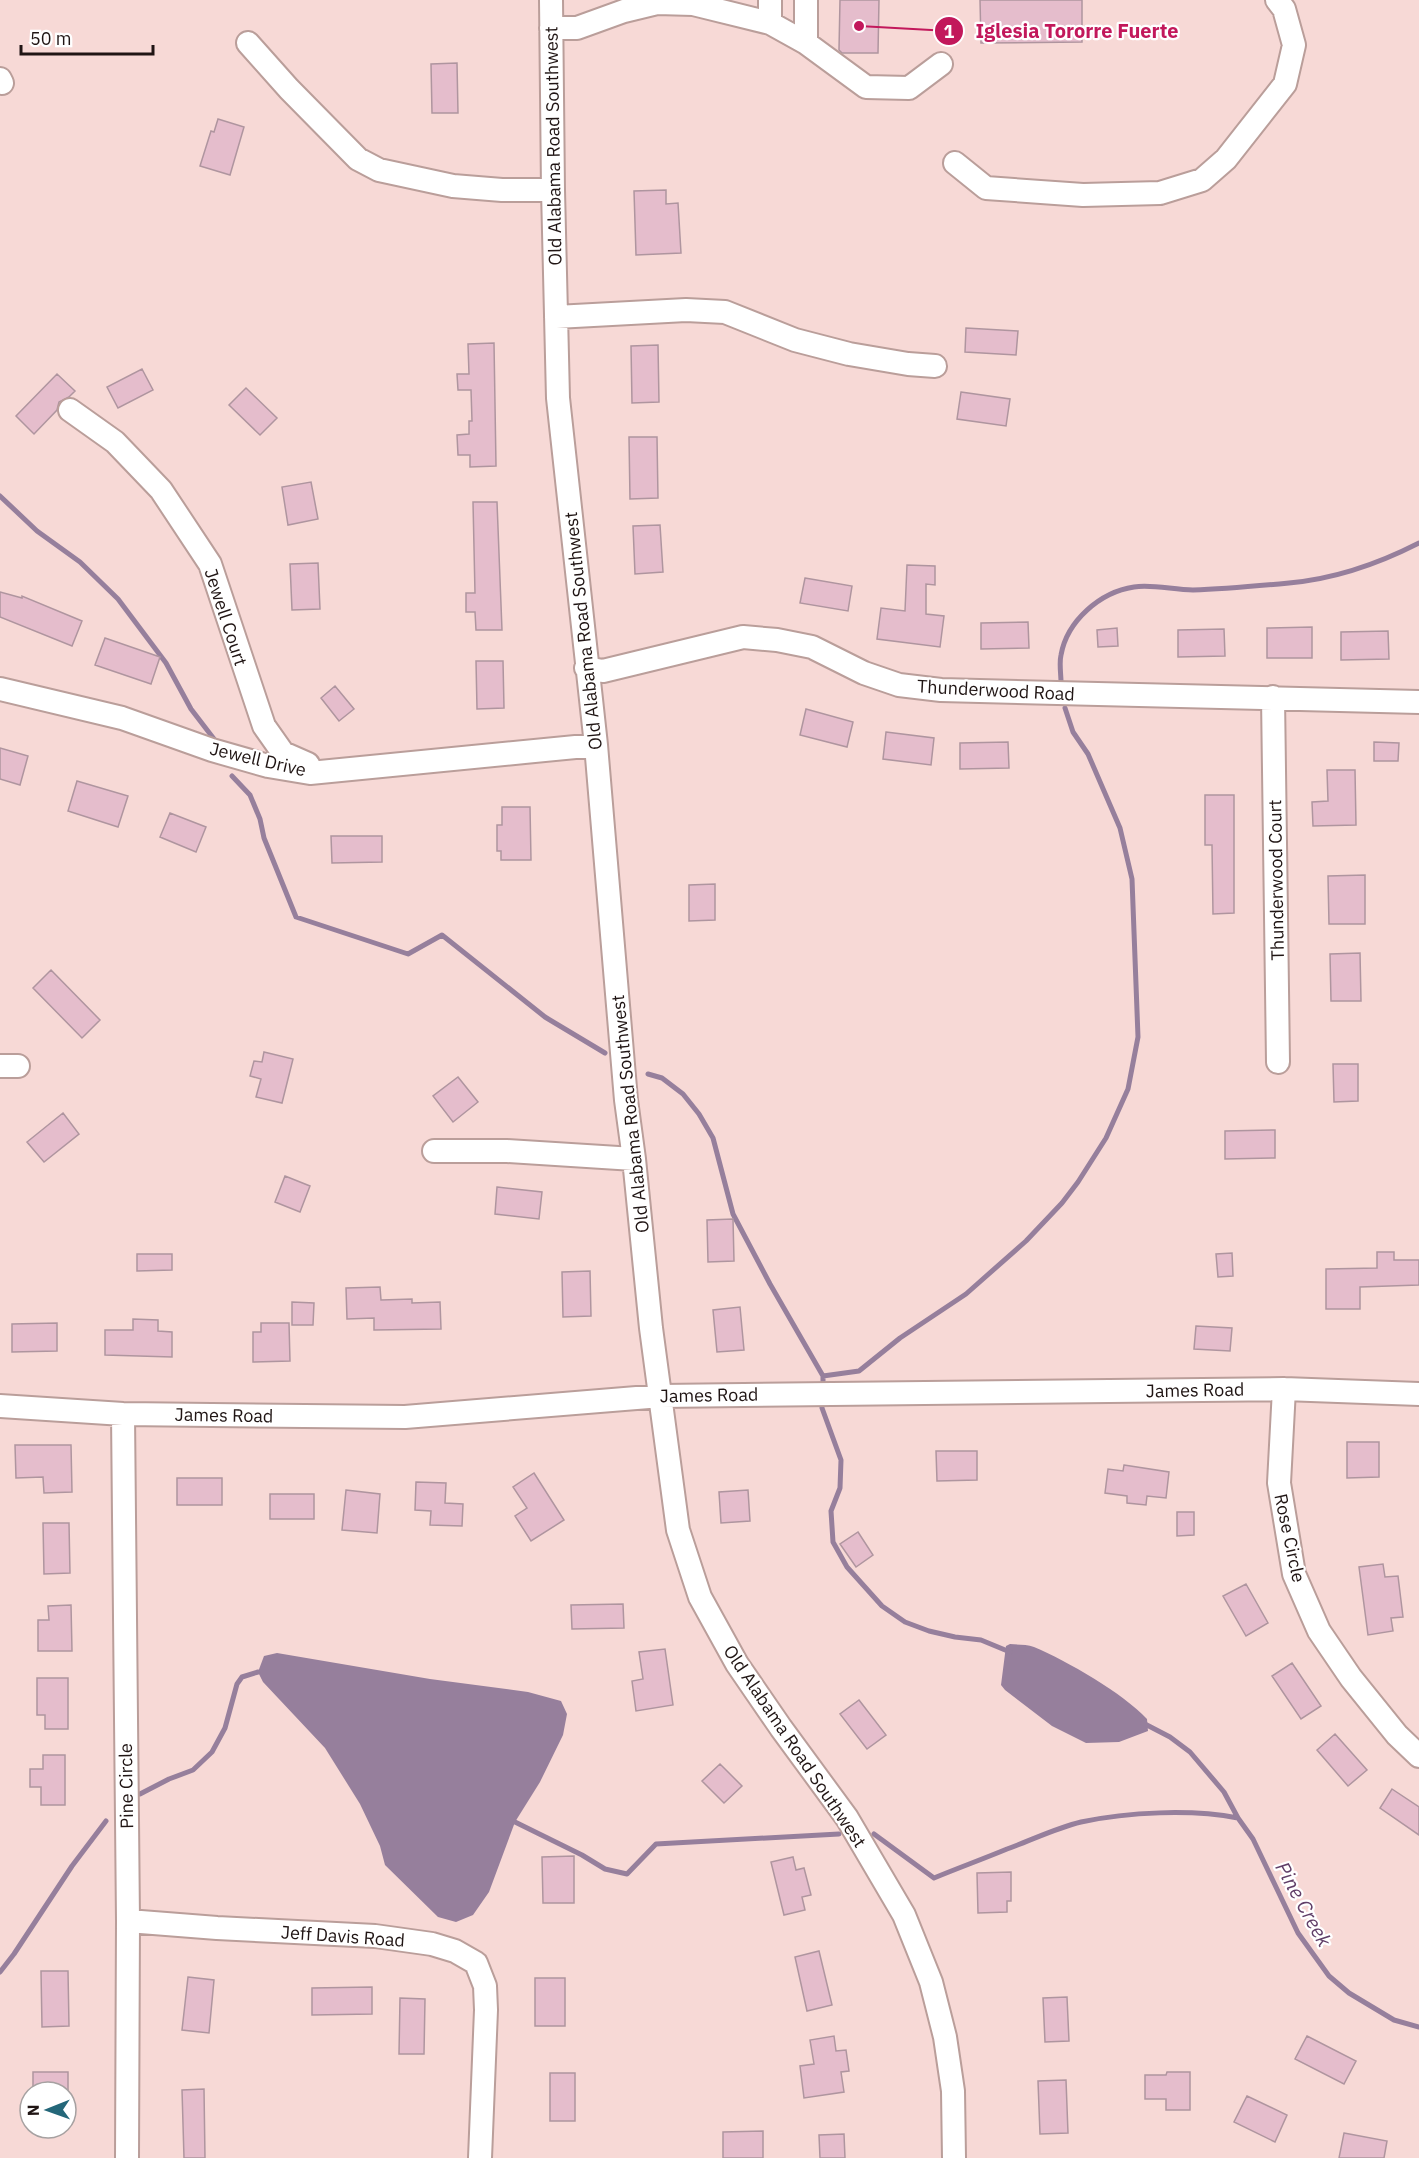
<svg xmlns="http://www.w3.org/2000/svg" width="1419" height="2158" viewBox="0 0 1419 2158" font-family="'IBM Plex Sans',sans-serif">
<rect width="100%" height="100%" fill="#f7d9d6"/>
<path fill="#967f9c" d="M 1010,1644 C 1018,1645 1027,1644 1034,1647 C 1067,1661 1123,1693 1147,1719 L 1148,1731 L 1119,1742 L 1086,1743 L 1052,1726 L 1005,1690 L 1001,1685 L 1006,1646 Z
M 277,1653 L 430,1679 L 528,1692 L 561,1701 L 567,1714 L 563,1735 L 540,1782 L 515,1822 L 489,1892 L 473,1915 L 456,1922 L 438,1917 L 385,1865 L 380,1846 L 360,1804 L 325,1748 L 263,1682 L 258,1672 L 264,1656 Z"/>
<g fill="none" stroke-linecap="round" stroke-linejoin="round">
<path stroke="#967f9c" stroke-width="5" d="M 0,496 L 37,531 L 80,562 L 118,599 L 166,663 L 191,709 L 214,739
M 1061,682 C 1061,674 1059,663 1061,655 C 1067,621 1100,592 1134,587 C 1152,584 1174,590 1193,590 C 1225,589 1257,586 1289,583 C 1335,579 1378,564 1419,543
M 232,776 L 250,795 L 260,819 L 264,838 L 296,917 L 408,954 L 442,935 L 545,1017 L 605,1053
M 648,1074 L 662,1078 L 683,1094 L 699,1114 L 713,1138 L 733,1214 L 770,1284 L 823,1376 L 823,1388
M 823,1376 L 859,1371 L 900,1338 L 966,1294 L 1026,1241 L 1062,1203 L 1078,1182 L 1106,1138 L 1128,1089 L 1138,1037 L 1132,879 L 1120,828 L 1088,754 L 1073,732 L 1065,708
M 822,1401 L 822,1408 L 841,1460 L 840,1488 L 831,1511 L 833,1542 L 847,1567 L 882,1606 L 905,1622 L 929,1631 L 955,1637 L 981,1640 L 1010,1652
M 1143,1723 L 1170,1737 L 1190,1752 L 1224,1792 L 1238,1818 L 1253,1839 L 1298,1933 L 1329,1976 L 1349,1993 L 1394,2020 L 1419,2027
M 140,1794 L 169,1779 L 193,1770 L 212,1752 L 225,1728 L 237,1684 L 242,1677 L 258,1672
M 515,1822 L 582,1855 L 605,1869 L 627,1874 L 656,1844 L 839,1834
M 874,1834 L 934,1878 C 958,1868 983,1859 1007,1849 C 1032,1840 1056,1828 1081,1822 C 1128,1812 1191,1809 1238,1818
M 0,1972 L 14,1954 L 72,1866 L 106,1821"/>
</g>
<path fill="#e5bdcc" stroke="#af959f" stroke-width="1.5" d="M 840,0 L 879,0 L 878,53 L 842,53 L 839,50 Z
M 980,0 L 1082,0 L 1082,42 L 981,43 Z
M 457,63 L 458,113 L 432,113 L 431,64 Z
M 218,119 L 244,127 L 230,175 L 200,166 L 211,131 L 214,132 Z
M 666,190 L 666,204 L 678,203 L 681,253 L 636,255 L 634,191 Z
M 966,328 L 1018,331 L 1016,355 L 965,352 Z
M 494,343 L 496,466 L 470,467 L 470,455 L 458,455 L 457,435 L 469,434 L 469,421 L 472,421 L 471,390 L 458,390 L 457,374 L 469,374 L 468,344 Z
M 658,345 L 659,402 L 632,403 L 631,346 Z
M 142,369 L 153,390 L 118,408 L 107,387 Z
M 57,374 L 75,391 L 69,397 L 59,402 L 57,410 L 34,434 L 16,416 Z
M 246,388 L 277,418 L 260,435 L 229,405 Z
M 961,392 L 1010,399 L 1006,426 L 957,419 Z
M 629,437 L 657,437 L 658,498 L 630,499 Z
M 311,482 L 318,519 L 288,525 L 282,487 Z
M 473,502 L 497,502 L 502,630 L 476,630 L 475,612 L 466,612 L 466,593 L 475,593 Z
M 660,525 L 663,572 L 635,574 L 633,526 Z
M 318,563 L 320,609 L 292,610 L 290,564 Z
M 907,565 L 935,566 L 935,585 L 926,584 L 926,614 L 944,616 L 940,647 L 877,639 L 881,608 L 905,611 Z
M 805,578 L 852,586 L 848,611 L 800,603 Z
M 0,592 L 22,598 L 22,596 L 82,621 L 72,646 L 0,617 Z
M 1028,622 L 1029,648 L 981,649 L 981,623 Z
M 1312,627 L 1312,658 L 1267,658 L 1267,628 Z
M 1117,628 L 1118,646 L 1098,647 L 1097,630 Z
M 1224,629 L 1225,656 L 1178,657 L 1178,630 Z
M 1388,631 L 1389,659 L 1341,660 L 1341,632 Z
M 105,638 L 160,657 L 151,684 L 95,665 Z
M 476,661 L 503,661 L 504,708 L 477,709 Z
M 335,686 L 354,709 L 339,721 L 321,698 Z
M 806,709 L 853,722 L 847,747 L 800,735 Z
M 886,732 L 934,738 L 931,765 L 883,759 Z
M 1008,742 L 1009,768 L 960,769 L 960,743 Z
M 1374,742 L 1399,743 L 1398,761 L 1374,761 Z
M 0,748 L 28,756 L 20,785 L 0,779 Z
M 1327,770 L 1355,770 L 1356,825 L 1313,826 L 1312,802 L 1328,801 Z
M 77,781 L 128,796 L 118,827 L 68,811 Z
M 1205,795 L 1234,795 L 1234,913 L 1213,914 L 1212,845 L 1205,845 Z
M 502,807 L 530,807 L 531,860 L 501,860 L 501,851 L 497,851 L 497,825 L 502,825 Z
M 170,813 L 206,827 L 196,852 L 160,837 Z
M 331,836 L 382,836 L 382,862 L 332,863 Z
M 1365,875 L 1365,924 L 1329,924 L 1328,876 Z
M 715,884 L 715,920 L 689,921 L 689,885 Z
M 1360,953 L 1361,1001 L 1331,1001 L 1330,954 Z
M 51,970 L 100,1020 L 82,1038 L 33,988 Z
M 264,1052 L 293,1059 L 282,1103 L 256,1097 L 261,1079 L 250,1076 L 254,1061 L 262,1062 Z
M 1333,1064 L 1358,1064 L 1358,1101 L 1334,1102 Z
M 458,1077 L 478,1102 L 453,1122 L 433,1096 Z
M 63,1113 L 79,1134 L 44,1162 L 27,1142 Z
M 1275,1130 L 1275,1158 L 1225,1159 L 1225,1131 Z
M 285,1176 L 310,1186 L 300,1212 L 275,1202 Z
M 497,1187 L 542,1192 L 539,1219 L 495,1214 Z
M 733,1219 L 734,1261 L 708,1262 L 707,1220 Z
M 1377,1252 L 1394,1252 L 1394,1260 L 1419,1260 L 1419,1285 L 1360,1287 L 1360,1309 L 1326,1309 L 1326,1269 L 1377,1268 Z
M 1232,1253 L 1233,1276 L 1218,1277 L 1216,1254 Z
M 137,1254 L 172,1254 L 172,1270 L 137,1271 Z
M 590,1271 L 591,1316 L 563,1317 L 562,1272 Z
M 380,1287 L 381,1300 L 412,1299 L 412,1303 L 440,1302 L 441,1329 L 374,1330 L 374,1318 L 347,1319 L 346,1288 Z
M 292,1302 L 314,1303 L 313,1325 L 292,1325 Z
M 740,1307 L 744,1350 L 717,1352 L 713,1310 Z
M 133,1319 L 158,1320 L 158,1331 L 172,1332 L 172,1357 L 105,1355 L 105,1330 L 133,1330 Z
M 57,1323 L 57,1351 L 12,1352 L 12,1324 Z
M 261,1323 L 289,1323 L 290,1361 L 253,1362 L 253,1332 L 261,1332 Z
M 1196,1326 L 1232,1328 L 1230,1351 L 1194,1349 Z
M 1347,1442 L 1379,1442 L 1379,1477 L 1347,1478 Z
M 15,1445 L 71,1445 L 72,1492 L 44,1493 L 43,1477 L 16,1478 Z
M 936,1451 L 977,1451 L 977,1480 L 937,1481 Z
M 1124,1465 L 1169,1472 L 1166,1498 L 1147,1496 L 1146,1505 L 1127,1503 L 1127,1496 L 1105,1493 L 1108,1469 L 1123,1471 Z
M 534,1473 L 564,1520 L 531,1541 L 515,1516 L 527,1508 L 513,1487 Z
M 177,1478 L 222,1478 L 222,1505 L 177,1505 Z
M 416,1482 L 446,1483 L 445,1503 L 463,1504 L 462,1526 L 430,1525 L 431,1511 L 415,1510 Z
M 346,1490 L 380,1494 L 377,1533 L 342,1530 Z
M 748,1490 L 750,1521 L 721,1523 L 719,1492 Z
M 270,1494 L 314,1494 L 314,1519 L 270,1519 Z
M 1177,1512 L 1194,1512 L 1194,1535 L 1177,1536 Z
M 43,1523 L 69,1523 L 70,1573 L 44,1574 Z
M 858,1532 L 873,1555 L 856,1567 L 840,1544 Z
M 1383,1564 L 1385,1577 L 1398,1576 L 1403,1617 L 1391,1618 L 1393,1631 L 1368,1635 L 1359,1567 Z
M 1246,1584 L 1268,1623 L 1246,1636 L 1223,1596 Z
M 623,1604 L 624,1628 L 572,1629 L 571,1605 Z
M 71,1605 L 72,1651 L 38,1651 L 38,1620 L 49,1620 L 48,1606 Z
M 665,1649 L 673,1705 L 636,1711 L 632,1681 L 643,1679 L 639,1652 Z
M 1292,1663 L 1321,1706 L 1301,1719 L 1272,1676 Z
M 37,1678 L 68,1678 L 68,1729 L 45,1729 L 45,1715 L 37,1715 Z
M 859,1700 L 886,1735 L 867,1749 L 840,1714 Z
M 1335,1734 L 1367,1770 L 1348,1786 L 1317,1750 Z
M 43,1755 L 65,1755 L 65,1805 L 41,1805 L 41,1787 L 30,1787 L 30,1769 L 43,1769 Z
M 720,1764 L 742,1786 L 724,1803 L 702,1781 Z
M 1392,1789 L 1419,1807 L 1419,1835 L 1380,1808 Z
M 574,1856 L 574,1903 L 543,1903 L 542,1857 Z
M 793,1857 L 796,1870 L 804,1868 L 811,1895 L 802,1897 L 805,1910 L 784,1915 L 771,1862 Z
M 1011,1872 L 1011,1901 L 1007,1901 L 1007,1912 L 978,1913 L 977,1873 Z
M 819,1951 L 832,2005 L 807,2011 L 795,1957 Z
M 41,1971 L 68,1971 L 69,2026 L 42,2027 Z
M 188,1977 L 214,1980 L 209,2033 L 182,2030 Z
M 535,1978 L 565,1978 L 565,2026 L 535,2026 Z
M 372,1987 L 372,2014 L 312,2015 L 312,1988 Z
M 1067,1997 L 1069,2041 L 1045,2042 L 1043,1998 Z
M 400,1998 L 425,1999 L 424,2054 L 399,2054 Z
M 834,2036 L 836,2051 L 846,2050 L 849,2071 L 841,2072 L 844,2092 L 804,2098 L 800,2066 L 814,2064 L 810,2040 Z
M 1307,2036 L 1356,2061 L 1344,2084 L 1295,2059 Z
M 33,2072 L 68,2072 L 68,2092 L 33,2092 Z
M 1167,2072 L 1190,2072 L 1190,2110 L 1166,2110 L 1166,2099 L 1145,2099 L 1145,2075 L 1166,2075 Z
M 550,2073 L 575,2073 L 575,2121 L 550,2121 Z
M 1066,2080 L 1068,2133 L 1040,2134 L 1038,2081 Z
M 204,2089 L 205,2158 L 184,2158 L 182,2090 Z
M 1247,2096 L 1287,2115 L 1275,2142 L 1234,2122 Z
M 763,2131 L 763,2158 L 723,2158 L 723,2132 Z
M 1344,2133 L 1387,2141 L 1384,2158 L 1339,2158 Z
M 844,2134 L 845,2158 L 820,2158 L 819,2135 Z"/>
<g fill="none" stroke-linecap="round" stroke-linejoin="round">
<defs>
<path id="minor" d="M 551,0 L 553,190 L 558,398 L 596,745 L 626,1100 L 634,1159 L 651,1328 L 678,1530 L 700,1597 L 737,1664 L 781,1728 L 847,1818 L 904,1915 L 931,1982 L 945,2037 L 953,2091 L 954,2158
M 806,0 L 806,43 L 866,87 L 909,88 L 941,64
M 770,23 L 770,0
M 551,28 L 577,28 L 624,11 L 657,3 L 693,4 L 770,23 L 806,43
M 248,43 L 289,89 L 358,159 L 379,170 L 453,186 L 502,190 L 553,190
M 0,79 L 2,83
M 955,163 L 986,188 L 1083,195 L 1160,193 L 1202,180 L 1226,159 L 1285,84 L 1294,45 L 1284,9 L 1277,0
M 556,317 L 686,310 L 725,312 L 795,340 L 849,354 L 908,364 L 935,366
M 70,410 L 115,442 L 161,490 L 210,564 L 264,726 L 283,753 L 308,764
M 586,668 L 603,671 L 743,637 L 777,640 L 812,647 L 864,673 L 899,685 L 941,690 L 1419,702
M 0,689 L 122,718 L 212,750 L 268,766 L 310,773 L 596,745
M 1273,697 L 1278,1062
M 0,1066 L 18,1066
M 434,1151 L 507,1151 L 634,1159
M 1284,1389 L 1279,1483 L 1294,1574 L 1319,1631 L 1351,1678 L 1397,1735 L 1419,1756
M 0,1406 L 123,1414 L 405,1417 L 661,1396 L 1284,1389 L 1419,1394
M 123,1414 L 128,1921 L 127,2158
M 128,1921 L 217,1928 L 375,1936 L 432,1944 L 455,1951 L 476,1963 L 485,1986 L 486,2010 L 480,2158"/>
</defs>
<use href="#minor" stroke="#ba9e9a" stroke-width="26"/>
<use href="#minor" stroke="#fff" stroke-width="22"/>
</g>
<g text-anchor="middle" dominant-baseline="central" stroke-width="4.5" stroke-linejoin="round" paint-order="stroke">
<g font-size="18" fill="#201514" stroke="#fff">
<text transform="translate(553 146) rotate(-91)">Old Alabama Road Southwest</text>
<text transform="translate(226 617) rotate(72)">Jewell Court</text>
<text transform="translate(583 631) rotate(-96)">Old Alabama Road Southwest</text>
<text transform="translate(996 690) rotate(3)">Thunderwood Road</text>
<text transform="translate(258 759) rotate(13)">Jewell Drive</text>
<text transform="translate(1276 880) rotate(-91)">Thunderwood Court</text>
<text transform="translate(630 1114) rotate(-96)">Old Alabama Road Southwest</text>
<text transform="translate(1195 1390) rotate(-1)">James Road</text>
<text transform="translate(709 1395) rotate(-1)">James Road</text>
<text transform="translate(224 1415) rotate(1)">James Road</text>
<text transform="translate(1290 1538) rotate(78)">Rose Circle</text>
<text transform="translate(795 1746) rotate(56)">Old Alabama Road Southwest</text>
<text transform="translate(126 1786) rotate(-91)">Pine Circle</text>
<text transform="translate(343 1936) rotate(4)">Jeff Davis Road</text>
</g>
<g font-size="20" font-style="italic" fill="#603e68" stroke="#fff">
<text transform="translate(1304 1904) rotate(61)">Pine Creek</text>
</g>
</g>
<path fill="none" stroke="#c2185b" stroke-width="2" d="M859 26L949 31"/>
<g fill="#c2185b" stroke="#fff" stroke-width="2">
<circle cx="859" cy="26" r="6"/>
<circle cx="949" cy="31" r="15"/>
</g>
<g font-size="18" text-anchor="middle" font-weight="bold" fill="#fff">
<text x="949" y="38">1</text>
</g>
<g font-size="20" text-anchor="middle" font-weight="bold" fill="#c2185b" stroke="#fff" stroke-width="4.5" stroke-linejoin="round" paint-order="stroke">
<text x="1077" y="38">Iglesia Tororre Fuerte</text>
</g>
<g transform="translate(48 2110) rotate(269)"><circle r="28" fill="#ffffff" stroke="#a6a1a1" stroke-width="1.5"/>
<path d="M0-4.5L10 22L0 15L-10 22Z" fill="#246779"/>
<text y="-9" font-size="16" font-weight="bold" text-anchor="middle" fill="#201514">N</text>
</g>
<path d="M21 45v9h132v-9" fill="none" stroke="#201514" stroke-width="3"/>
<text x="30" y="45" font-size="18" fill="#201514" stroke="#ffffff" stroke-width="4.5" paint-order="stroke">50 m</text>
</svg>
